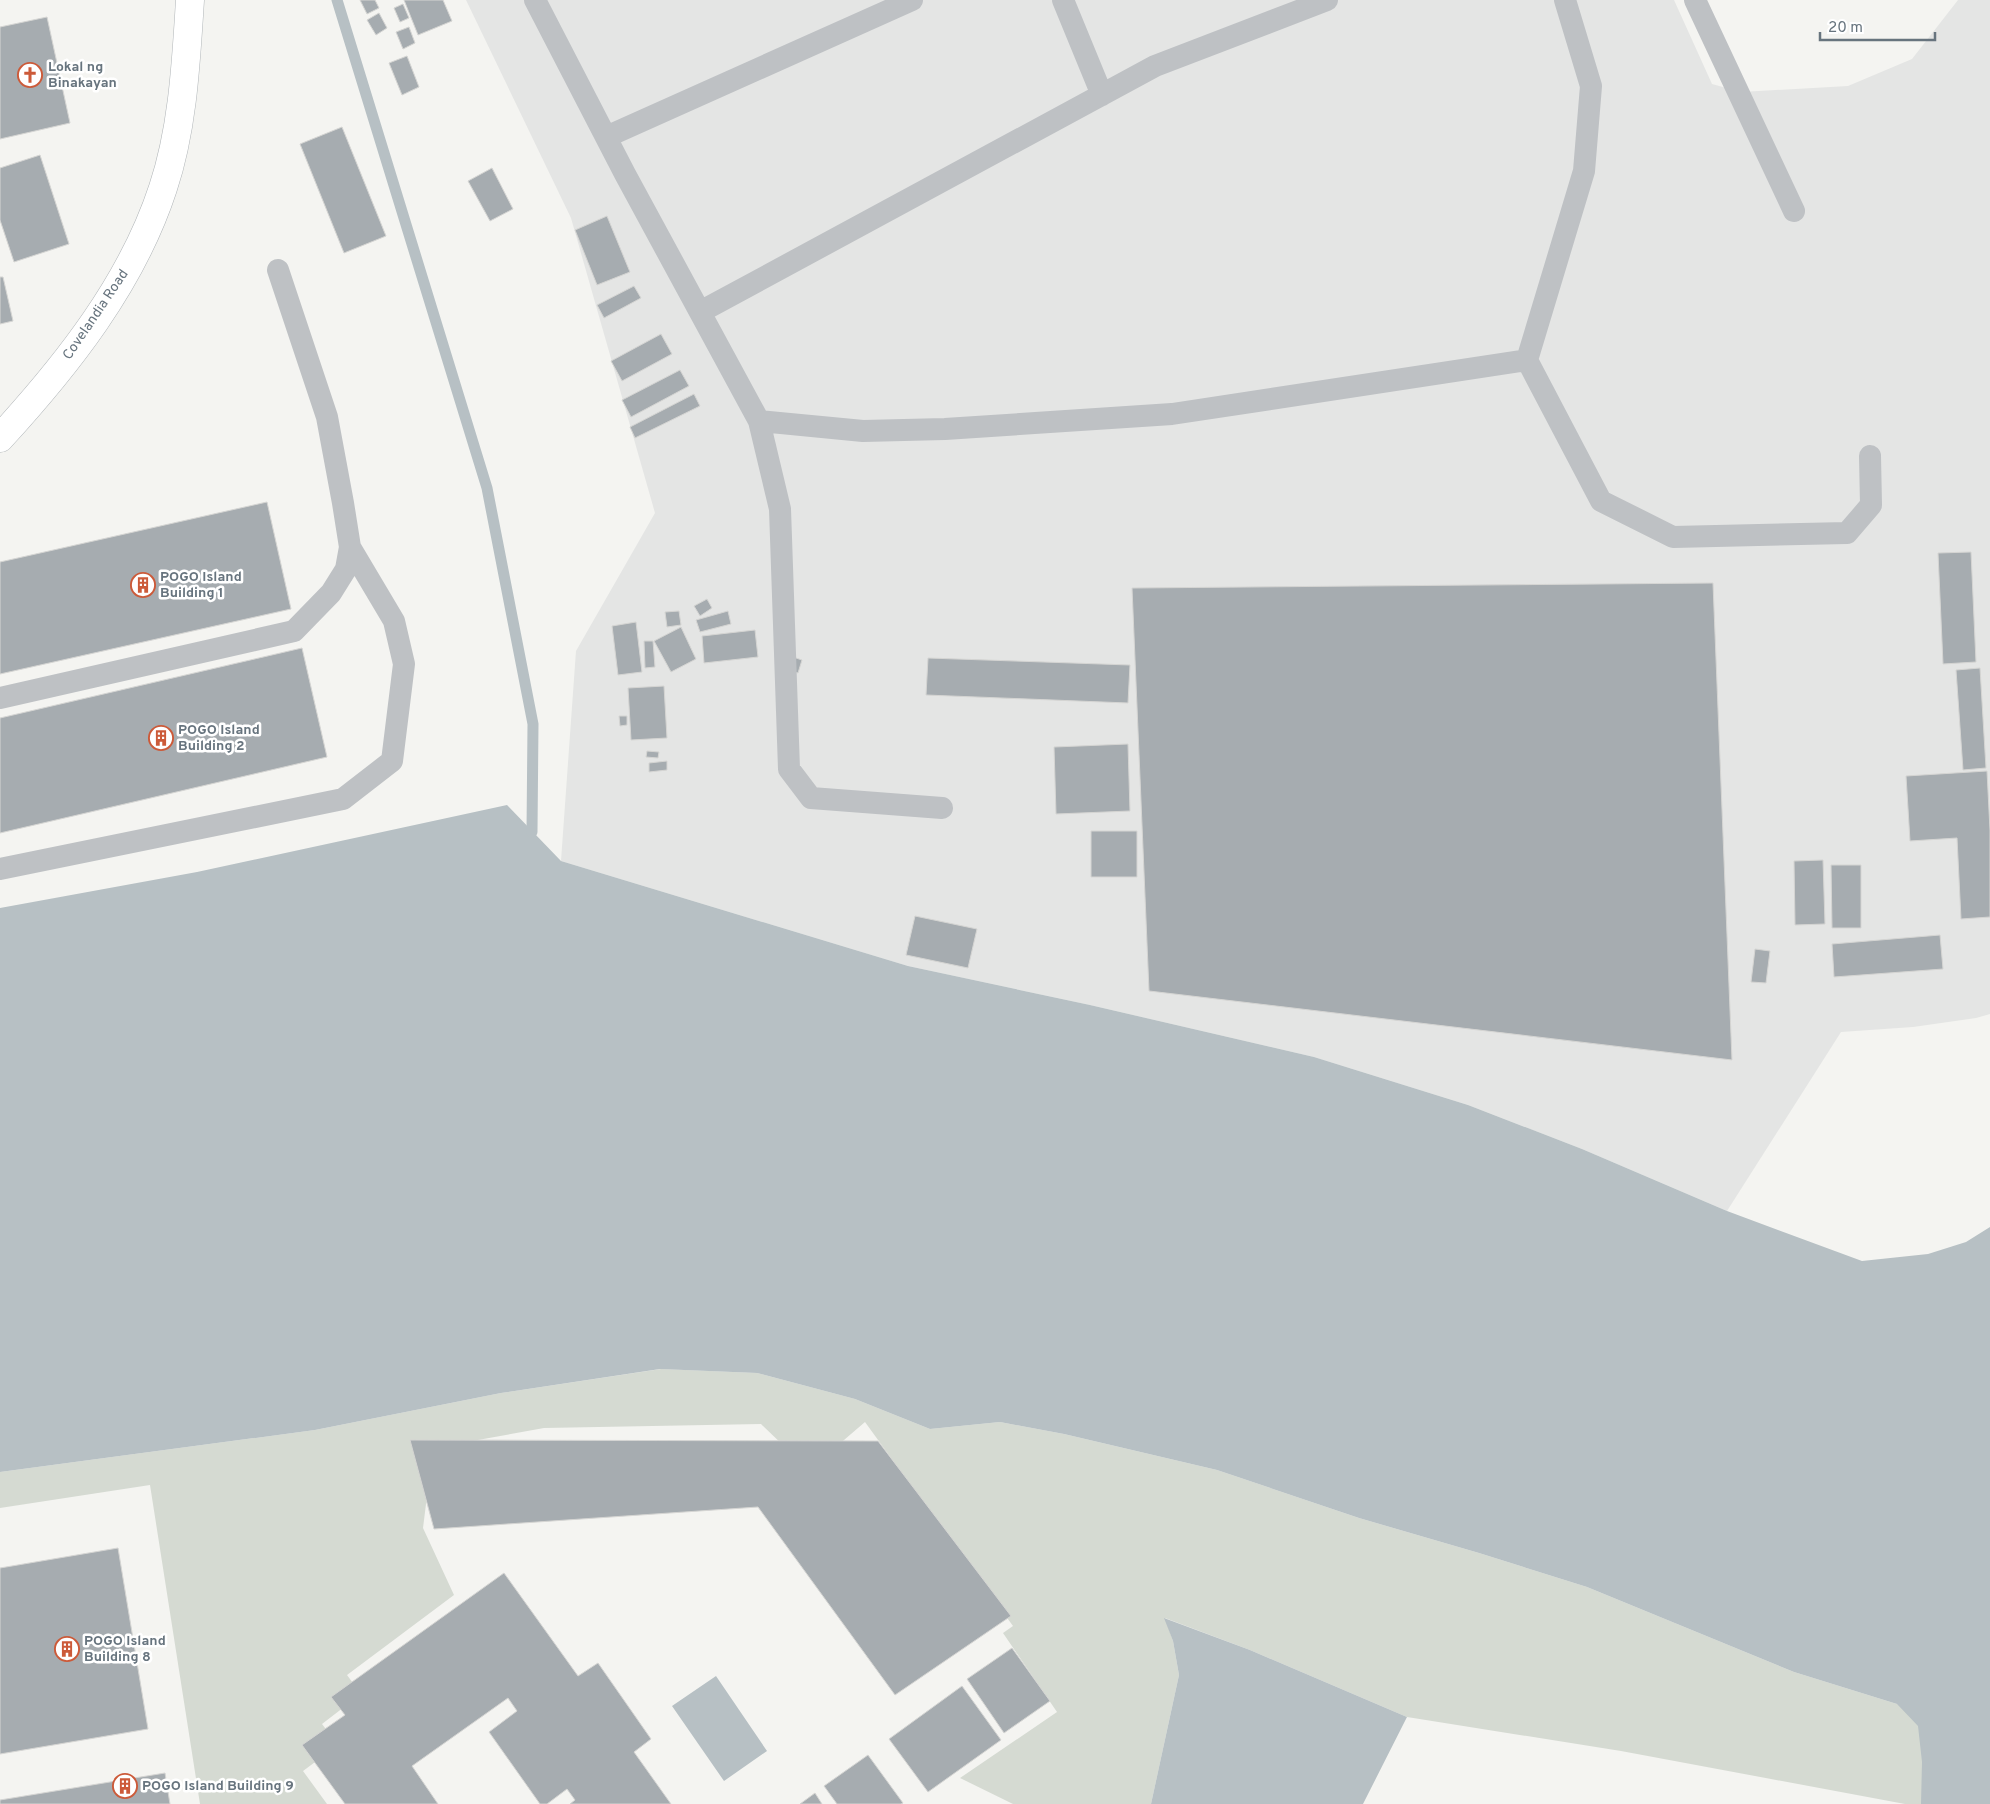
<svg xmlns="http://www.w3.org/2000/svg" width="1990" height="1804" viewBox="0 0 1990 1804" font-family="Overpass,sans-serif">
<rect width="100%" height="100%" fill="#f4f4f1"/>
<path fill="#e4e5e4" d="M 466,0 L 1674,0 L 1712,84 L 1741,92 L 1848,86 L 1912,59 L 1958,0 L 1990,0 L 1990,1014 L 1976,1018 L 1913,1027 L 1841,1032 L 1727,1211 L 1582,1149 L 1468,1105 L 1314,1057 L 1090,1005 L 908,966 L 561,861 L 576,651 L 655,513 L 571,218 Z"/>
<path fill="#d5dad2" d="M 661,1369 L 757,1373 L 855,1399 L 930,1429 L 1000,1422 L 1064,1434 L 1217,1470 L 1359,1518 L 1479,1553 L 1587,1587 L 1794,1672 L 1897,1704 L 1930,1709 L 1990,1804 L 1905,1804 L 1621,1751 L 1407,1717 L 1250,1650 L 1165,1618 L 1173,1641 L 1179,1675 L 1151,1804 L 1013,1804 L 960,1778 L 1057,1712 L 1003,1633 L 1013,1626 L 865,1422 L 809,1470 L 761,1424 L 544,1428 L 433,1448 L 423,1528 L 454,1595 L 347,1675 L 361,1694 L 322,1724 L 338,1745 L 303,1771 L 327,1804 L 200,1804 L 150,1485 L 0,1508 L 0,1472 L 315,1430 L 501,1393 Z"/>
<path fill="#b7c0c4" d="M 507,805 L 561,861 L 908,966 L 1090,1005 L 1314,1057 L 1468,1105 L 1582,1149 L 1727,1211 L 1862,1261 L 1928,1254 L 1966,1242 L 1990,1227 L 1990,1804 L 1921,1804 L 1922,1762 L 1918,1726 L 1897,1704 L 1794,1672 L 1587,1587 L 1479,1553 L 1359,1518 L 1217,1470 L 1064,1434 L 1000,1422 L 930,1429 L 855,1399 L 757,1373 L 660,1369 L 501,1393 L 315,1430 L 0,1472 L 0,908 L 197,872 Z
M 1164,1618 L 1250,1650 L 1407,1717 L 1363,1804 L 1151,1804 L 1179,1675 L 1173,1641 Z
M 716,1676 L 767,1751 L 724,1781 L 672,1706 Z"/>
<g fill="none" stroke-linecap="round" stroke-linejoin="round">
<path stroke="#b7c0c4" stroke-width="11" d="M 337,0 L 487,488 L 533,724 L 532,832"/>
</g>
<path fill="#a6acb0" stroke="#d5d5d3" d="M 360,0 L 375,0 L 379,8 L 367,14 Z
M 404,0 L 443,0 L 452,21 L 418,35 Z
M 403,4 L 409,18 L 400,22 L 394,8 Z
M 379,13 L 387,28 L 376,35 L 367,20 Z
M 47,17 L 70,123 L 0,139 L 0,27 Z
M 409,27 L 415,43 L 403,49 L 396,32 Z
M 407,56 L 419,87 L 402,95 L 389,63 Z
M 342,127 L 386,236 L 344,253 L 300,144 Z
M 40,155 L 69,244 L 14,262 L 0,220 L 0,168 Z
M 492,168 L 513,209 L 490,221 L 468,181 Z
M 607,216 L 630,272 L 597,285 L 575,230 Z
M 0,277 L 3,277 L 13,321 L 0,324 Z
M 634,286 L 641,298 L 604,318 L 597,305 Z
M 661,334 L 672,354 L 622,381 L 611,361 Z
M 680,370 L 689,386 L 631,417 L 622,400 Z
M 694,394 L 700,406 L 635,438 L 630,427 Z
M 267,502 L 291,609 L 0,674 L 0,562 Z
M 1971,552 L 1976,662 L 1943,664 L 1938,553 Z
M 1713,583 L 1732,1060 L 1149,991 L 1132,588 Z
M 707,599 L 712,608 L 700,616 L 694,606 Z
M 679,611 L 681,625 L 667,627 L 665,612 Z
M 728,611 L 731,624 L 700,632 L 696,620 Z
M 636,622 L 642,672 L 618,675 L 612,626 Z
M 681,627 L 696,659 L 671,672 L 654,641 Z
M 755,630 L 758,657 L 704,663 L 702,636 Z
M 644,641 L 653,641 L 655,667 L 645,668 Z
M 302,648 L 327,757 L 0,833 L 0,718 Z
M 793,657 L 802,660 L 798,673 L 789,670 Z
M 928,658 L 1130,665 L 1128,703 L 926,695 Z
M 1980,668 L 1986,768 L 1963,770 L 1956,670 Z
M 664,686 L 667,738 L 631,740 L 628,688 Z
M 619,716 L 627,716 L 627,725 L 620,726 Z
M 1128,744 L 1130,811 L 1056,814 L 1054,747 Z
M 647,751 L 659,752 L 658,758 L 646,757 Z
M 667,761 L 667,770 L 649,772 L 649,763 Z
M 1987,771 L 1990,830 L 1990,917 L 1961,919 L 1957,838 L 1910,841 L 1906,776 Z
M 1091,831 L 1137,831 L 1137,877 L 1091,877 Z
M 1823,860 L 1825,924 L 1795,925 L 1794,861 Z
M 1831,865 L 1861,865 L 1861,928 L 1832,928 Z
M 915,916 L 977,929 L 968,968 L 906,955 Z
M 1940,935 L 1943,969 L 1834,977 L 1832,944 Z
M 1755,949 L 1770,951 L 1766,983 L 1751,982 Z
M 410,1440 L 878,1441 L 1011,1616 L 895,1695 L 758,1507 L 434,1529 Z
M 118,1548 L 148,1729 L 0,1754 L 0,1568 Z
M 504,1573 L 578,1676 L 598,1663 L 651,1739 L 634,1752 L 671,1804 L 570,1804 L 575,1800 L 567,1789 L 547,1804 L 540,1804 L 489,1732 L 517,1711 L 508,1698 L 412,1766 L 438,1804 L 345,1804 L 302,1745 L 345,1715 L 331,1697 Z
M 1012,1648 L 1050,1701 L 1004,1733 L 967,1679 Z
M 962,1686 L 1001,1740 L 928,1792 L 889,1739 Z
M 868,1755 L 903,1803 L 901,1804 L 837,1804 L 824,1786 Z
M 165,1773 L 170,1804 L 0,1804 L 0,1800 Z
M 815,1793 L 822,1804 L 800,1804 Z"/>
<g fill="none" stroke-linecap="round" stroke-linejoin="round">
<defs>
<path id="secondary" d="M 0,438 C 67,365 132,283 163,188 C 183,128 186,62 190,0"/>
</defs>
<use href="#secondary" stroke="#b0b5b8" stroke-width="29"/>
<path stroke="#bec1c4" stroke-width="22" d="M 535,0 L 625,174 L 759,421 L 780,509 L 789,769 L 811,798 L 942,808
M 1063,0 L 1102,95
M 1695,0 L 1794,211
M 606,137 L 912,0
M 700,312 L 1155,66 L 1327,0
M 1527,360 L 1584,171 L 1591,86 L 1565,0
M 759,421 L 863,431 L 945,429 L 1172,414 L 1527,360 L 1601,501 L 1673,537 L 1847,533 L 1871,505 L 1870,456
M 0,698 L 294,631 L 331,593 L 346,569 L 350,547 L 343,503 L 327,417 L 278,270
M 0,869 L 343,799 L 392,761 L 404,664 L 394,621 L 350,547"/>
<use href="#secondary" stroke="#fff" stroke-width="28"/>
</g>
<defs>
<symbol id="church-ring" viewBox="-11 -11 22 22"><circle r="9.5" fill="#fff" stroke="#cc5a39" stroke-width="1.5"/><path d="M-1.2-6h2.4v3.5h3.3v2.4h-3.3V6h-2.4V-.1h-3.3v-2.4h3.3Z" fill="#cc5a39"/></symbol>
<symbol id="building-ring" viewBox="-11 -11 22 22"><circle r="9.5" fill="#fff" stroke="#cc5a39" stroke-width="1.5"/><path d="M-4-6H4V6H1V3H-1V6H-4ZM-2.5-4.3h1.7v1.8h-1.7ZM.8-4.3h1.7v1.8H.8ZM-2.5-1h1.7V.8h-1.7ZM.8-1h1.7V.8H.8Z" fill="#cc5a39"/></symbol>
</defs>
<g fill-rule="evenodd">
<use href="#church-ring" x="16" y="61" width="28" height="28"/>
<use href="#building-ring" x="129" y="571" width="28" height="28"/>
<use href="#building-ring" x="147" y="724" width="28" height="28"/>
<use href="#building-ring" x="53" y="1635" width="28" height="28"/>
<use href="#building-ring" x="111" y="1772" width="28" height="28"/>
</g>
<g text-anchor="middle" dominant-baseline="central" stroke-width="5" stroke-linejoin="round" paint-order="stroke">
<g font-size="14" font-weight="bold" fill="#67747e" stroke="#fff" text-anchor="start">
<text x="48" y="67">Lokal ng<tspan x="48" dy="16">Binakayan</tspan></text>
<text x="160" y="577">POGO Island<tspan x="160" dy="16">Building 1</tspan></text>
<text x="178" y="730">POGO Island<tspan x="178" dy="16">Building 2</tspan></text>
<text x="84" y="1641">POGO Island<tspan x="84" dy="16">Building 8</tspan></text>
<text x="142" y="1786">POGO Island Building 9</text>
</g>
<g font-size="14" fill="#67747e" stroke="#fff">
<text transform="translate(96 315) rotate(-56)">Covelandia Road</text>
</g>
</g>
<path d="M1820 32v8h115v-8" fill="none" stroke="#67747e" stroke-width="2.5"/>
<text x="1828" y="32" font-size="15" fill="#67747e" stroke="#ffffff" stroke-width="4" paint-order="stroke">20 m</text>
</svg>
